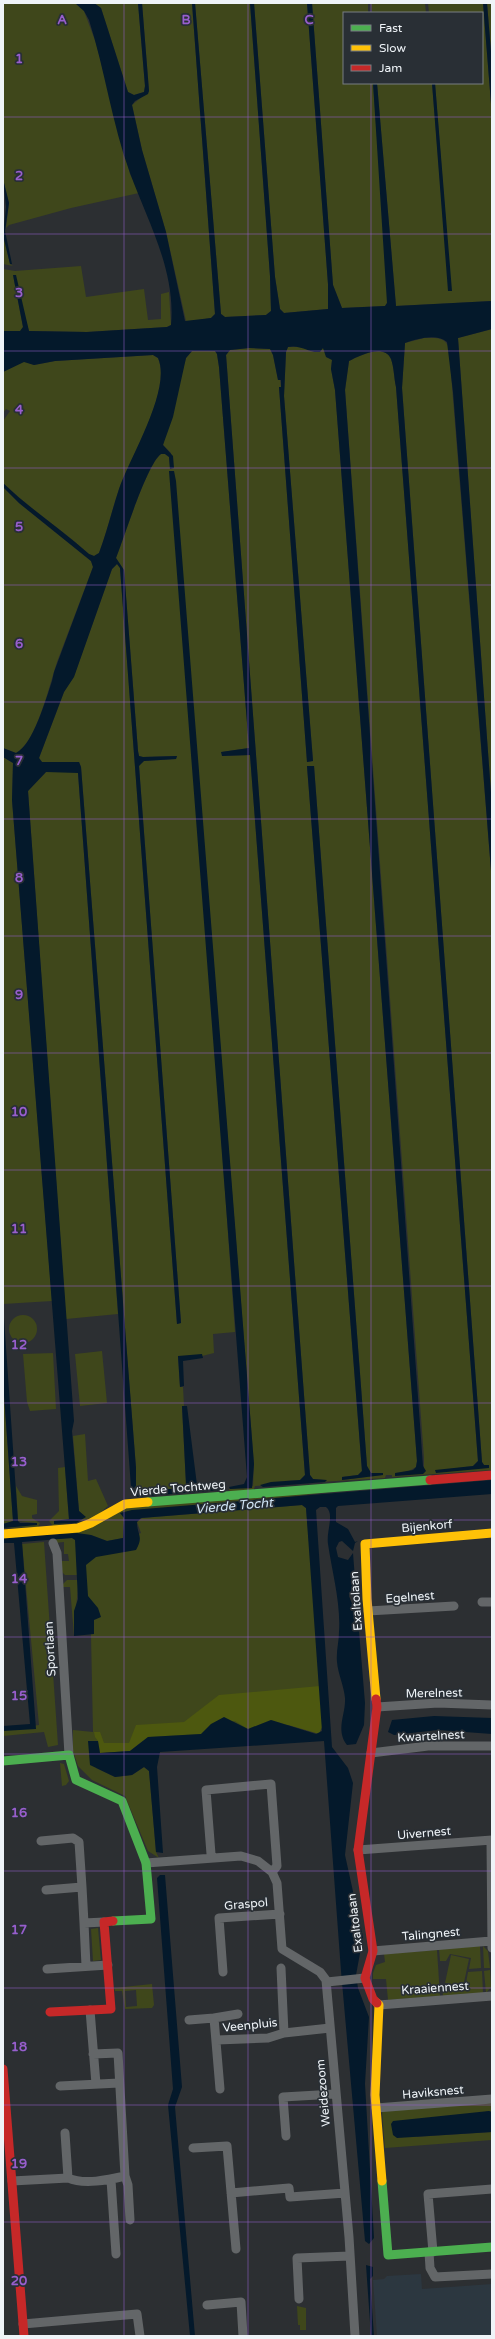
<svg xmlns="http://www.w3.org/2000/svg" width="495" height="2339" viewBox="0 0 495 2339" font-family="'Varela Round',sans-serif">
<rect width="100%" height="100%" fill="#2c2f32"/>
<path fill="#2c3740" d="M 421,2274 L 422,2289 L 492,2284 L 492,2336 L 377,2336 L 373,2280 L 384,2279 L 387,2276 Z"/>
<path fill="#3f471b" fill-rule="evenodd" d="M 3,3 L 75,3 L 84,11 L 96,43 L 130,174 L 139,193 L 71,208 L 9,225 L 6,228 L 9,203 L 3,179 Z
M 94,3 L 138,3 L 145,86 L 144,92 L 134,95 L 128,92 L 101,8 Z
M 142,3 L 192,3 L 215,314 L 211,318 L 188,322 L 186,321 L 166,232 L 142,150 L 132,105 L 149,91 Z
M 195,3 L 250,3 L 270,276 L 271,311 L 266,315 L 225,317 L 221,314 Z
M 254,3 L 307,3 L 328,284 L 328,309 L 284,313 L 280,309 L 275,277 Z
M 312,3 L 368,3 L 368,13 L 344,13 L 344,83 L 373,83 L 388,287 L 387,303 L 385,306 L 342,308 L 333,285 Z
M 371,3 L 425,3 L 426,13 L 372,13 Z
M 428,3 L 483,3 L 492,116 L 492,301 L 396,306 L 377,83 L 432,83 L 449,291 L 451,290 L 435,83 L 482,83 L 482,13 L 429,13 Z
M 487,3 L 492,3 L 492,64 Z
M 3,235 L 10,264 L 13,266 L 3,264 Z
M 81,266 L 86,297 L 144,289 L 148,320 L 161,319 L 161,294 L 169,292 L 171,325 L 167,327 L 87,332 L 29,331 L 13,275 L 23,327 L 21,331 L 3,331 L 3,269 L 15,271 Z
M 492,329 L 492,807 L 458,338 Z
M 424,338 C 435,338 446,336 449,349 L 492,883 L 492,1470 L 392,1477 L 392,1475 L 386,1475 L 385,1478 L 255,1486 L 254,1489 L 231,1493 L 229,1489 L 253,1486 L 254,1464 L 174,471 L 235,1332 L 213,1334 L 214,1353 L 202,1356 L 178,1356 L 180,1387 L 183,1387 L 184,1406 L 182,1407 L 186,1484 L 182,1488 L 135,1492 L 136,1468 L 81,767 L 79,762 L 42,762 L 39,758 L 64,692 L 74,676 L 112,569 L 117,564 L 120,568 L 177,1324 L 181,1323 L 139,766 L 140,763 L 144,761 L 176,759 L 177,756 L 143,757 L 139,756 L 138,751 L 124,570 L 116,558 C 124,538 147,464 161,454 L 165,454 L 169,457 L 170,469 L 171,453 L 163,445 L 164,439 L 186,358 L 192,351 L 215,351 L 217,354 L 219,367 L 249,748 L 222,752 L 222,756 L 250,755 L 305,1475 L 300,1480 L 271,1482 L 326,1479 L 313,1479 L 310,1475 L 227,368 L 226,355 L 230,350 L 249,348 L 270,349 L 273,355 L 278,380 L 280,380 L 281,387 L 279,387 L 307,762 L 313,761 L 284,396 L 286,352 L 288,347 L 303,347 L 315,352 L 323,348 L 332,360 L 331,369 L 335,390 L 417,1461 L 416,1467 L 409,1471 L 424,1468 L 424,1458 L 345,390 L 349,361 C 359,356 384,343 391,359 C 394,367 394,378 396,387 L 478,1461 L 473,1466 L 435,1471 L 484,1465 L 482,1462 L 402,388 L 405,343 ZM 307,766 L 314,766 L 367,1466 L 371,1473 L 383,1473 L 383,1475 L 342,1480 L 342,1477 L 358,1475 L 362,1471 Z
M 153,355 L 158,358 C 172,389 131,457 119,489 C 112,510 107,532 99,553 L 94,556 L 89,554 C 61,529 30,509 3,483 L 3,421 L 10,411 L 6,409 L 3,413 L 3,372 L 24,361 L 34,365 L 55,361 Z
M 3,487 L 19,503 L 91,561 L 93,567 C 81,599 69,630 57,662 C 50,683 36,744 16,753 L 3,748 Z
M 3,757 L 13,763 L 12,800 L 52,1301 L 3,1304 Z
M 75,771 L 78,773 L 118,1314 L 66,1319 L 28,791 L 46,772 Z
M9 1329a14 14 0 1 1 28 0a14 14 0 1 1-28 0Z
M 102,1351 L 107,1403 L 80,1406 L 75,1354 Z
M 53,1353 L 56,1409 L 30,1411 L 27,1402 L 23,1354 Z
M 3,1381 L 13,1521 L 3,1524 Z
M 85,1434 L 88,1481 L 96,1479 L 108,1506 L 94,1518 L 53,1526 L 49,1521 L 59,1511 L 58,1468 L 65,1467 L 69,1520 L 54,1521 L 54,1523 L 85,1517 L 79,1511 L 73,1436 Z
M 16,1486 L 22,1496 L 37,1500 L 37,1514 L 32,1515 L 32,1518 L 40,1523 L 38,1527 L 3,1528 L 37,1524 L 36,1523 L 18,1521 Z
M 360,1488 L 124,1518 L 123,1538 L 107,1541 L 91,1535 L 54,1533 L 120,1508 Z
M 302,1505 L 306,1508 L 325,1721 L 129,1743 L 104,1743 L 96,1768 L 115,1777 L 132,1775 L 144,1767 L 149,1771 L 156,1852 L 159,1858 L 148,1851 L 125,1796 L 92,1780 L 78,1766 L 73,1751 L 73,1730 L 93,1732 L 91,1635 L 82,1556 L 141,1533 L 137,1522 L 142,1518 Z
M 72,1538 L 76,1540 L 78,1575 L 65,1575 L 62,1572 L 62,1561 L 69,1561 L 68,1554 L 64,1554 L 64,1542 L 55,1543 L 54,1539 Z
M 44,1542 L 58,1745 L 48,1747 L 44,1732 L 3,1736 L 3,1730 L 39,1725 L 22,1544 Z
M 67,1580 L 78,1580 C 78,1599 74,1616 74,1636 L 70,1587 L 63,1587 L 63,1584 Z
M 60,1763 L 64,1764 L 69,1781 L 66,1785 L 62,1786 Z
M 98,1928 L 101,1960 L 93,1961 L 91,1929 Z
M 480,1946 L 481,1968 L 469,1969 L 471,1958 L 450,1954 L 446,1961 L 440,1961 L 439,1949 Z
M 483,1946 L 488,1951 L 490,1968 L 484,1968 Z
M 437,1950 L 440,1996 L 388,2000 L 386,1979 L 373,1979 L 373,1973 L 376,1965 L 385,1962 L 384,1954 Z
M 451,1955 L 469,1959 L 463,1987 L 445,1983 Z
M 490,1970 L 491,1987 L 486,1993 L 484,1971 Z
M 482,1971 L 483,1993 L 443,1996 L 442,1986 L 465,1989 L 468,1972 Z
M 152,1984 L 154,2005 L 152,2008 L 125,2009 L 122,1991 L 115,1991 L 114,1988 ZM 136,1990 L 137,2006 L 126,2007 L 125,1991 Z
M 492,2103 L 492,2112 L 488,2111 L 415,2137 L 492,2132 L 492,2140 L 385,2148 L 382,2111 Z
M 297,2306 L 306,2308 L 306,2330 L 300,2330 L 300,2325 L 298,2325 Z"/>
<path fill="#4d580f" d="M 320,1686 L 323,1725 L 319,1734 L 271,1720 L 248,1729 L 235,1721 L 211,1724 L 201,1734 L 148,1737 L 130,1751 L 100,1753 L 98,1741 L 95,1737 L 94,1732 L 100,1732 L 104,1743 L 129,1743 L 136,1725 L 184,1722 L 219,1695 Z"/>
<path fill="#04192b" d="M 75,3 L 94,3 L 101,8 L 128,92 L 134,95 L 144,92 L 145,86 L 138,3 L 142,3 L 149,91 L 148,94 L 135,101 L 132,105 L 142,150 L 166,232 L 185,321 L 211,318 L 215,314 L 192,3 L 195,3 L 221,314 L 225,317 L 266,315 L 271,311 L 270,276 L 250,3 L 254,3 L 275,277 L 280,309 L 284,313 L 328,309 L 328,284 L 307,3 L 312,3 L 333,285 L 342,308 L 385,306 L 387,303 L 373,83 L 377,83 L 396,306 L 492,301 L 492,329 L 458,338 L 492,807 L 492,883 L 453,392 L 447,342 C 436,333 417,339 405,343 L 402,388 L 482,1462 L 484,1465 L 489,1465 L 489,1468 L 436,1473 L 435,1470 L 473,1466 L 478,1461 L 396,387 C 394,378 394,367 391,359 C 384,343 359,356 349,361 L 345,390 L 423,1466 L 426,1471 L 423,1474 L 395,1476 L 395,1473 L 413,1470 L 416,1467 L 417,1461 L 335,390 L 331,369 L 332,360 L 326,357 L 323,348 L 320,352 C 309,353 300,344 288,347 L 286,352 L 284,396 L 313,761 L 307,762 L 279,387 L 281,387 L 281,380 L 278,380 L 273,355 L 270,349 L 249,348 L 230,350 L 226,355 L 227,368 L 310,1475 L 313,1479 L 327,1480 L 325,1482 L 263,1487 L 260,1485 L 271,1482 L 300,1480 L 305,1475 L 250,755 L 222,756 L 221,752 L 249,748 L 219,367 L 217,354 L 215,351 L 192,351 L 186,358 L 173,417 L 163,445 L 173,456 L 174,468 L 170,469 L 169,457 L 165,454 L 161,454 C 147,464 124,538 116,558 L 124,570 L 138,751 L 139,756 L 143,757 L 177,756 L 176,759 L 144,761 L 139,766 L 181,1323 L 177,1324 L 120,568 L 117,564 L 112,569 L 74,677 L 64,692 L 39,758 L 42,762 L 79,762 L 81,767 L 136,1468 L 136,1486 L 134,1488 L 131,1487 L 78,773 L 46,772 L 28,791 L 74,1421 L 72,1431 L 79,1511 L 86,1517 L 76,1523 L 54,1524 L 54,1521 L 69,1519 L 12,800 L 13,763 L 3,757 L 3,748 L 16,753 C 33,745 46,699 52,681 L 54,672 L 93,567 L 91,561 L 19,503 L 3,487 L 3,483 C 30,509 61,529 89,554 L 94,556 L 99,553 C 107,532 112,510 119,489 C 130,457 172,389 158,358 L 153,355 L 55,361 L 34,365 L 24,362 L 3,372 L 3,331 L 20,331 L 23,327 L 13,275 L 16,275 L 29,331 L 87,332 L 167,327 L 171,325 C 176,271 148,222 130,173 C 112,124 105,70 89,20 L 84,11 Z
M 483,3 L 487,3 L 492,64 L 492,116 Z
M 432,83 L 435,83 L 452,291 L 448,291 Z
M 3,179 L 9,203 L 5,231 L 12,264 L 10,264 L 3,235 L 6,207 Z
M 169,471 L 174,471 L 176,481 L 254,1464 L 252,1488 L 230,1489 L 229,1487 L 244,1484 L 247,1477 Z
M 307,766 L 314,766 L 367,1466 L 371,1473 L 383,1473 L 383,1475 L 342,1480 L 342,1477 L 358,1475 L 362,1471 Z
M 3,1304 L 18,1521 L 20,1523 L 37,1523 L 37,1525 L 3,1528 L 3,1524 L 13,1521 L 3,1381 Z
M 202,1354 L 203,1358 L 183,1361 L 184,1386 L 180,1387 L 178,1356 Z
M 182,1406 L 187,1406 L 197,1485 L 221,1486 L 221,1490 L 136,1497 L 132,1492 L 182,1488 L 186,1484 Z
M 492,1480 L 492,1494 L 338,1506 L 336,1508 L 336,1522 L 348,1529 L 355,1542 L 358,1541 L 355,1543 L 353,1551 L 342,1541 L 339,1542 L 336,1548 L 338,1557 L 348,1560 L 353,1553 L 355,1579 L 349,1596 L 358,1619 L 365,1703 L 364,1725 L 356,1744 L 347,1745 C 335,1730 346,1714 345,1698 C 344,1686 338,1674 337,1662 C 336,1651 339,1642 339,1632 C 341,1603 332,1572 328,1544 C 326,1531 335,1514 326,1507 L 320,1507 L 316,1510 L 332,1747 L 348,1768 L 353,1783 L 345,1855 L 363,1937 L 356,1975 L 358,1988 L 369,2017 L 365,2084 L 374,2238 L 369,2244 L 365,2241 L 341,1971 L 324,1741 L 160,1752 L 157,1767 L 163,1853 L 156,1852 L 149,1771 L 144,1767 L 132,1775 L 115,1777 L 90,1765 L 88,1741 L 98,1741 L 100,1753 L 130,1751 L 148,1737 L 201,1734 L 211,1724 L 224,1717 L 248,1729 L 271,1720 L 316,1734 L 322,1731 L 306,1508 L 302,1505 L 141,1518 L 137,1522 C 137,1535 144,1536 136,1550 L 96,1557 L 86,1565 L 88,1596 L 98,1608 L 101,1617 L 94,1620 L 94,1634 L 74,1636 L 74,1611 L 78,1599 L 75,1540 L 72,1538 L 22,1542 L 36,1729 L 3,1731 L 3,1726 L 30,1724 L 14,1543 L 3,1543 L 3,1538 L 77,1533 L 91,1535 L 107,1541 L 123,1538 L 124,1518 L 120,1513 L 132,1510 Z
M 434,1716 L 492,1718 L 492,1734 L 438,1730 L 394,1735 L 388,1732 L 392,1720 Z
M 160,1875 L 165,1875 L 182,2087 L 175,2107 L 195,2336 L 190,2336 L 168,2105 L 173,2089 L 157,1878 Z
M 489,2111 L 492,2112 L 492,2132 L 397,2138 L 393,2135 L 391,2124 L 393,2121 Z
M 366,2265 L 373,2267 L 373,2276 L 370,2279 L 374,2336 L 371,2336 Z"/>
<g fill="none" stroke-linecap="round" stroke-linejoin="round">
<path stroke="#636668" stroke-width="9" d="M 53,1543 L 57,1553 L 69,1755
M 482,1602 L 492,1602
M 368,1611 L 454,1606
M 377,1707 L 438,1703 L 492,1705
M 371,1753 L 428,1746 L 492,1746
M 41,1841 L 73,1838 L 79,1842 L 82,1887
M 491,1841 L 492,1948
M 358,1850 L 492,1840
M 211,1854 L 206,1790 L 271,1784 L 277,1866 L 272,1872
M 146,1863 L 241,1856 L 258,1861 L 272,1872 L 277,1883 L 282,1949 L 320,1972 L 326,1980 L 349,2237 L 355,2336
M 46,1890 L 82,1887 L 84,1923
M 373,1951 L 491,1941
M 86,1966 L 84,1923 L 104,1922
M 281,1968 L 284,2033
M 47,1969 L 108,1965
M 223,1972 L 219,1918 L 280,1914
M 327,1982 L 365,1978
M 379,2005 L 492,1996
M 90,2010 L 96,2084
M 189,2020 L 214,2018
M 217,2040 L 268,2038 L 284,2033 L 330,2028
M 93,2054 L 118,2053 L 125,2176
M 60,2086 L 119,2083
M 220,2089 L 214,2018 L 238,2014
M 376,2108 L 492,2099
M 65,2133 L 68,2178
M 286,2136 L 283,2097 L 335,2094
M 193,2148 L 227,2146 L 236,2249
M 111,2180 L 116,2254
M 12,2181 L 68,2178 C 84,2185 108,2180 125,2176 L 128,2185 L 130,2220
M 231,2193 L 289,2188 L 290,2197 L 345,2193
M 429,2252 L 430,2268 L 435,2277 L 492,2274
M 433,2252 L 428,2194 L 492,2189
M 299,2299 L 297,2258 L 350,2256
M 207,2305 L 241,2302 L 243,2336
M 23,2324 L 137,2314 L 140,2336"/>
<path stroke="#4caf50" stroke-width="9" d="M 148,1502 L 430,1480
M 3,1761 L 69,1755 L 76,1780 L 122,1801 L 146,1863 L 151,1919 L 113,1921
M 382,2181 L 388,2255 L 492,2247"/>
<path stroke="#ffc107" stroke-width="9" d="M 3,1534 L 78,1528 L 91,1523 L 125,1504 L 148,1502
M 376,1699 L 367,1599 L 365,1544 L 492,1533
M 377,2003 L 379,2005 L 375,2095 L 382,2181"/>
<path stroke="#c62828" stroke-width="9" d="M 430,1480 L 492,1475
M 376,1699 L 377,1707 L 358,1850 L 373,1951 L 365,1978 L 373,1999 L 377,2003
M 50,2012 L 111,2009 L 104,1922 L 113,1921
M 3,2069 L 24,2336"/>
</g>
<path fill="none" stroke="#985ecd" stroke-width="1" stroke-opacity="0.55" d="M 124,3 L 124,2336M 248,3 L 248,2336M 371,3 L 371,13M 371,83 L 371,2336M 3,117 L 492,117M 3,234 L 492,234M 3,351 L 492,351M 3,468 L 492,468M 3,585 L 492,585M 3,702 L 492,702M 3,819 L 492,819M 3,936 L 492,936M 3,1053 L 492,1053M 3,1170 L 492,1170M 3,1286 L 492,1286M 3,1403 L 492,1403M 3,1520 L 492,1520M 3,1637 L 492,1637M 3,1754 L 492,1754M 3,1871 L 492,1871M 3,1988 L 492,1988M 3,2105 L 492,2105M 3,2222 L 492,2222"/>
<g text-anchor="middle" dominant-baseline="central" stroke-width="3.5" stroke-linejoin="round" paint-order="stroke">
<g font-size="12" fill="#eff4f8" stroke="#292f35">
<text transform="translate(178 1488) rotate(-5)">Vierde Tochtweg</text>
<text transform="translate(427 1526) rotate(-5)">Bijenkorf</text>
<text transform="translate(410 1597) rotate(-4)">Egelnest</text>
<text transform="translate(356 1601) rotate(-94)">Exaltolaan</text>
<text transform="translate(50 1649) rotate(-93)">Sportlaan</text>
<text transform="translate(434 1693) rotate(-1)">Merelnest</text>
<text transform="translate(431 1736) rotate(-3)">Kwartelnest</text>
<text transform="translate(424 1833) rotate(-5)">Uivernest</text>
<text transform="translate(246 1904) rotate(-5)">Graspol</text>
<text transform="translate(355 1923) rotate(-97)">Exaltolaan</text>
<text transform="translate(431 1934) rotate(-5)">Talingnest</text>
<text transform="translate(435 1988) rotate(-4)">Kraaiennest</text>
<text transform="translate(250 2025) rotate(-6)">Veenpluis</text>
<text transform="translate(433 2092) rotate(-5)">Haviksnest</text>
<text transform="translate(323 2093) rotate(-95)">Weidezoom</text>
</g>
<g font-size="13" font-style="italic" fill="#d0e4f5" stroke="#292f35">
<text transform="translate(234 1506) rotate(-5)">Vierde Tocht</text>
</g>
</g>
<g font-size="13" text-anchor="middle" font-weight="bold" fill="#985ecd" stroke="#292f35" stroke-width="3.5" stroke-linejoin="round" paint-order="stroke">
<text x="62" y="24">A</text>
<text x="186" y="24">B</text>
<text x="309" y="24">C</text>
<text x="19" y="63">1</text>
<text x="19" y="180">2</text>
<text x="19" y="297">3</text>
<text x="19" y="414">4</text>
<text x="19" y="531">5</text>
<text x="19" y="648">6</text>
<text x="19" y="765">7</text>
<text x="19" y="882">8</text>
<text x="19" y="999">9</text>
<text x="19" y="1116">10</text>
<text x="19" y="1233">11</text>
<text x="19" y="1349">12</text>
<text x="19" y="1466">13</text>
<text x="19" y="1583">14</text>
<text x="19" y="1700">15</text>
<text x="19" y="1817">16</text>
<text x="19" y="1934">17</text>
<text x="19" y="2051">18</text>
<text x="19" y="2168">19</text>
<text x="19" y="2285">20</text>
</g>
<rect width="495" height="2339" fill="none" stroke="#eff4f8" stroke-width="8"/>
<rect x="343" y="12" width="140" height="72" fill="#292f35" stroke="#787e83"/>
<rect x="351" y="25" width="20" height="6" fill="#4caf50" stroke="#787e83"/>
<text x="379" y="32" font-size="12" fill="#eff4f8">Fast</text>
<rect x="351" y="45" width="20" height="6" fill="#ffc107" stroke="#787e83"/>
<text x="379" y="52" font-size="12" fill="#eff4f8">Slow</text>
<rect x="351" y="65" width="20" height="6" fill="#c62828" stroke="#787e83"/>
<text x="379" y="72" font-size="12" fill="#eff4f8">Jam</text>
</svg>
